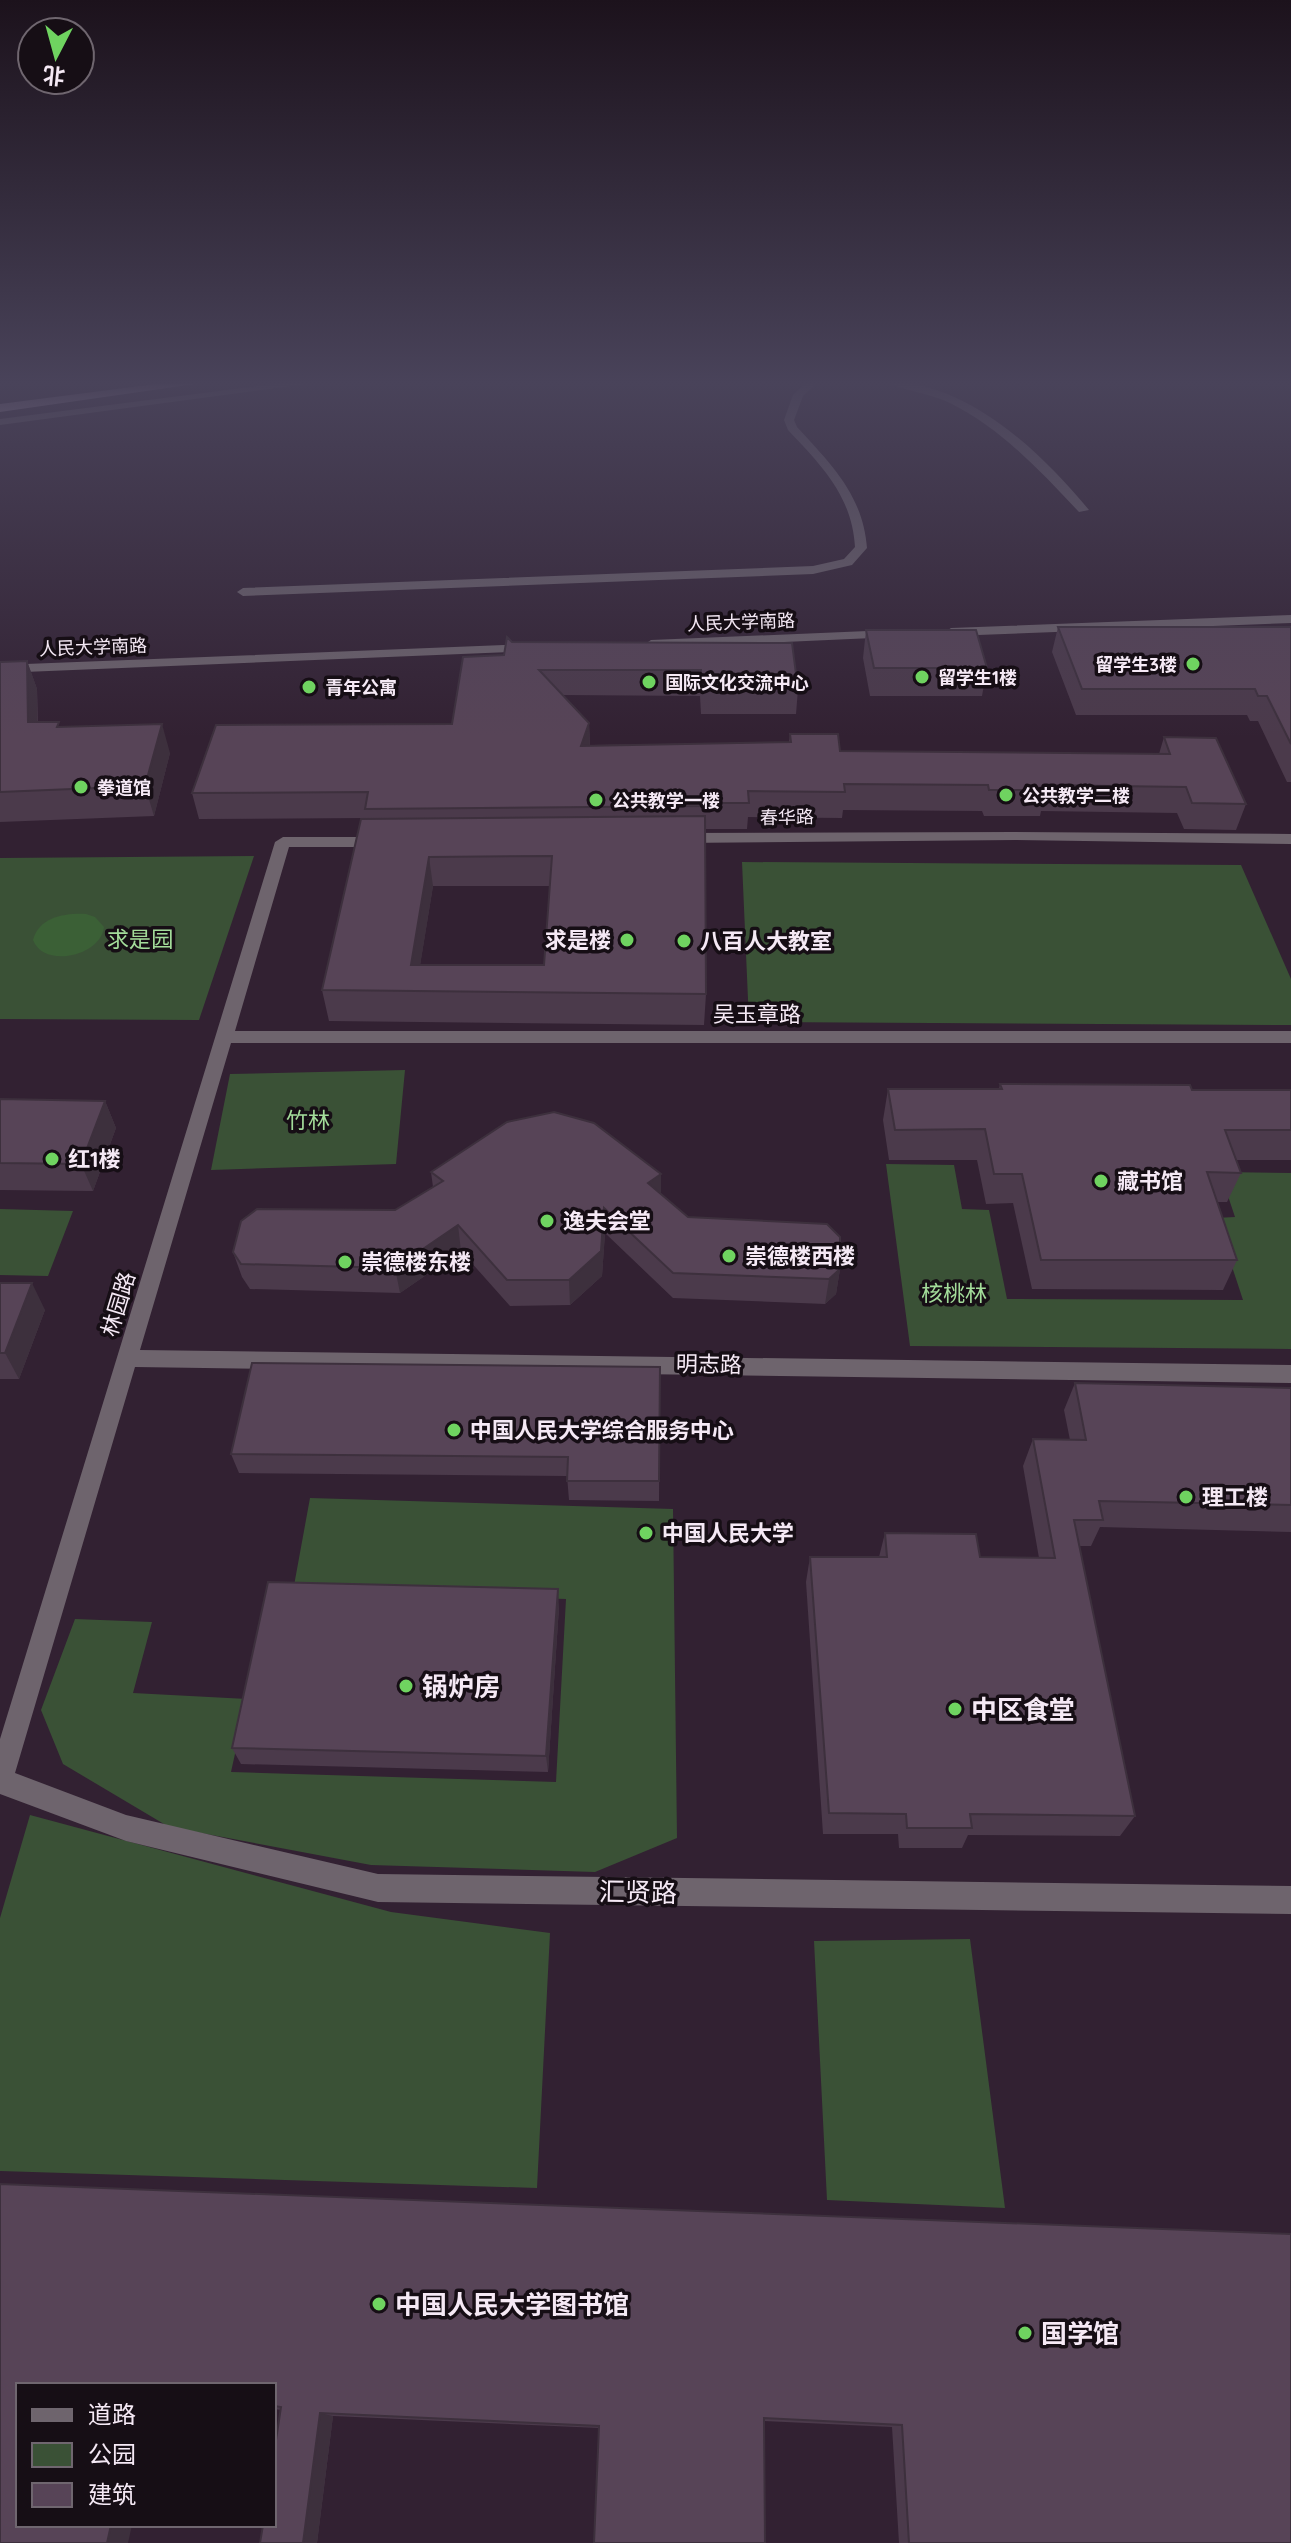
<svg xmlns="http://www.w3.org/2000/svg" width="1291" height="2543" viewBox="0 0 1291 2543" font-family="Quicksand,'Noto Sans SC',sans-serif">
<rect width="100%" height="100%" fill="#322132"/>
<path fill="#3a5136" d="M 254,856 L 199,1020 L 0,1019 L 0,858 Z
M 742,862 L 1241,865 L 1291,979 L 1291,1025 L 749,1022 Z
M 405,1070 L 396,1164 L 211,1170 L 230,1074 Z
M 886,1164 L 954,1165 L 962,1209 L 989,1210 L 1007,1299 L 1243,1300 L 1216,1218 L 1235,1217 L 1220,1172 L 1291,1173 L 1291,1349 L 910,1346 Z
M 0,1209 L 73,1211 L 48,1276 L 0,1275 Z
M 310,1498 L 673,1509 L 677,1838 L 595,1872 L 371,1865 L 169,1827 L 63,1764 L 41,1710 L 75,1619 L 152,1622 L 133,1693 L 247,1699 L 231,1772 L 556,1782 L 566,1599 L 293,1591 Z
M 30,1815 L 391,1912 L 550,1933 L 537,2188 L 0,2171 L 0,1918 Z
M 970,1939 L 1005,2208 L 827,2200 L 814,1941 Z"/>
<path fill="#3b6036" d="M 86,914 L 95,917 L 104,927 C 101,956 44,969 33,940 C 39,917 65,913 86,914 Z"/>
<g fill="none" stroke-linecap="round" stroke-linejoin="round">
<path fill="#6e646d" fill-rule="evenodd" d="M 0,381 L 8,381 L 0,385 Z
M 296,381 L 328,381 L 0,425 L 0,419 Z
M 807,381 L 818,381 L 803,396 L 794,420 L 797,427 C 831,464 863,495 867,548 L 852,565 L 813,574 L 243,596 L 237,592 L 243,588 L 813,566 L 844,559 L 855,547 C 852,496 822,466 788,430 L 784,420 L 793,395 Z
M 884,381 C 967,381 1039,450 1089,510 L 1079,512 C 1040,471 1002,429 950,403 C 929,393 904,391 884,381 Z
M 1291,615 L 1291,623 L 951,636 L 945,632 L 951,628 Z
M 891,630 L 897,634 L 895,637 L 651,648 L 645,644 L 651,640 Z
M 532,644 L 537,645 L 537,651 L 0,673 L 0,665 Z
M 1016,832 L 1291,834 L 1291,844 L 1016,840 L 678,843 L 670,838 L 678,833 Z
M 283,837 L 382,837 L 390,842 L 382,847 L 289,847 L 235,1031 L 1291,1031 L 1291,1043 L 231,1043 L 140,1350 L 1291,1365 L 1291,1383 L 135,1367 L 15,1773 L 126,1815 L 378,1874 L 1291,1886 L 1291,1914 L 378,1902 L 126,1841 L 0,1794 L 0,1739 L 275,842 Z"/>
<path fill="#cfb8ce" fill-rule="evenodd" d="M 179,381 L 216,381 L 0,412 L 0,404 Z"/>
</g>
<path fill="#4b3a4b" fill-rule="evenodd" d="M 1058,627 L 1291,627 L 1291,782 L 1287,782 L 1258,721 L 1250,721 L 1247,715 L 1076,715 L 1052,652 Z
M 866,630 L 987,668 L 982,696 L 870,696 L 863,658 Z
M 512,642 L 792,643 L 798,689 L 796,714 L 701,714 L 700,696 L 563,695 L 589,723 L 590,745 L 789,742 L 790,734 L 840,751 L 1159,754 L 1164,737 L 1246,804 L 1236,830 L 1184,829 L 1177,813 L 1041,811 L 1040,816 L 984,816 L 982,811 L 843,810 L 842,818 L 748,817 L 747,829 L 705,829 L 706,994 L 704,1025 L 329,1021 L 322,990 L 366,818 L 199,819 L 192,793 L 452,724 L 504,655 ZM 433,886 L 550,886 L 544,965 L 420,965 Z
M 27,661 L 37,689 L 38,722 L 170,753 L 154,816 L 0,822 L 0,662 Z
M 1000,1084 L 1192,1090 L 1291,1090 L 1291,1160 L 1236,1160 L 1241,1173 L 1227,1202 L 1217,1202 L 1237,1260 L 1223,1290 L 1032,1289 L 1013,1203 L 986,1204 L 977,1160 L 889,1160 L 883,1120 L 888,1089 L 999,1089 Z
M 0,1099 L 105,1101 L 116,1128 L 93,1191 L 0,1190 Z
M 431,1172 L 661,1195 L 688,1217 L 840,1269 L 836,1294 L 825,1304 L 673,1298 L 605,1233 L 602,1276 L 570,1305 L 510,1306 L 461,1251 L 400,1293 L 250,1289 L 242,1277 L 233,1252 L 395,1210 L 433,1187 Z
M 0,1283 L 45,1310 L 19,1379 L 0,1379 Z
M 660,1367 L 659,1501 L 569,1500 L 567,1476 L 239,1473 L 231,1454 Z
M 1075,1383 L 1291,1388 L 1291,1532 L 1100,1527 L 1091,1546 L 1079,1546 L 1135,1816 L 1120,1836 L 968,1835 L 962,1848 L 899,1848 L 898,1834 L 823,1834 L 806,1582 L 810,1557 L 879,1557 L 885,1533 L 980,1557 L 1039,1558 L 1023,1466 L 1033,1439 L 1070,1440 L 1064,1410 Z
M 559,1607 L 548,1772 L 241,1764 L 232,1748 Z
M 0,2184 L 1291,2234 L 1291,2543 L 899,2543 L 892,2427 L 764,2421 L 599,2428 L 333,2416 L 317,2543 L 260,2543 L 281,2410 L 274,2409 L 274,2385 Z"/>
<path fill="#3d303d" d="M 27,661 L 37,689 L 38,751 L 28,722 Z
M 589,723 L 590,749 L 581,746 Z
M 162,724 L 170,753 L 154,816 L 145,786 Z
M 429,857 L 433,886 L 416,991 L 411,965 Z
M 105,1101 L 116,1128 L 93,1191 L 81,1164 Z
M 661,1174 L 661,1200 L 648,1183 Z
M 604,1208 L 605,1233 L 602,1276 L 570,1305 L 569,1280 Z
M 458,1225 L 461,1251 L 400,1293 L 395,1268 Z
M 840,1269 L 836,1294 L 825,1304 L 829,1279 Z
M 32,1283 L 45,1310 L 19,1379 L 5,1353 Z
M 558,1589 L 559,1607 L 548,1772 L 546,1756 Z
M 320,2413 L 333,2416 L 317,2543 L 303,2543 Z
M 111,2525 L 132,2525 L 128,2543 L 107,2543 Z"/>
<path fill="#574457" stroke="#3d303d" stroke-width="2" fill-rule="evenodd" d="M 1058,627 L 1291,627 L 1291,744 L 1267,696 L 1258,696 L 1255,689 L 1082,689 Z
M 866,630 L 976,630 L 987,668 L 874,668 Z
M 507,637 L 512,642 L 792,643 L 798,689 L 701,688 L 701,670 L 539,670 L 589,723 L 581,746 L 791,742 L 790,734 L 838,734 L 840,751 L 1170,754 L 1164,737 L 1216,738 L 1246,804 L 1192,803 L 1186,787 L 1044,785 L 1046,790 L 989,790 L 988,785 L 844,784 L 845,792 L 748,791 L 749,803 L 704,803 L 704,806 L 365,809 L 368,792 L 192,793 L 216,725 L 452,724 L 463,657 L 504,655 Z
M 27,661 L 28,722 L 59,722 L 57,727 L 162,724 L 145,786 L 0,792 L 0,662 Z
M 705,816 L 706,994 L 322,990 L 361,819 ZM 552,856 L 544,965 L 411,965 L 429,857 Z
M 1000,1084 L 1190,1085 L 1192,1090 L 1291,1090 L 1291,1130 L 1225,1130 L 1241,1173 L 1207,1172 L 1237,1260 L 1041,1260 L 1022,1174 L 994,1174 L 985,1129 L 895,1130 L 888,1089 L 1002,1089 Z
M 0,1099 L 105,1101 L 81,1164 L 0,1163 Z
M 554,1112 L 594,1123 L 661,1174 L 648,1183 L 688,1217 L 827,1224 L 840,1237 L 840,1269 L 829,1279 L 673,1273 L 604,1208 L 601,1251 L 569,1280 L 507,1280 L 458,1225 L 395,1268 L 241,1264 L 233,1252 L 241,1221 L 257,1209 L 395,1210 L 443,1181 L 431,1172 L 507,1122 Z
M 0,1283 L 32,1283 L 5,1353 L 0,1353 Z
M 252,1363 L 660,1367 L 659,1481 L 567,1481 L 568,1457 L 231,1454 Z
M 1075,1383 L 1291,1388 L 1291,1505 L 1099,1501 L 1103,1520 L 1074,1520 L 1135,1816 L 970,1814 L 972,1828 L 907,1828 L 906,1814 L 829,1813 L 810,1557 L 887,1557 L 885,1533 L 976,1534 L 980,1557 L 1055,1558 L 1033,1439 L 1086,1440 Z
M 268,1582 L 558,1589 L 546,1756 L 232,1748 Z
M 0,2184 L 1291,2234 L 1291,2543 L 909,2543 L 902,2425 L 764,2418 L 765,2543 L 594,2543 L 599,2426 L 320,2413 L 303,2543 L 260,2543 L 263,2525 L 274,2525 L 274,2453 L 281,2407 L 274,2406 L 274,2385 L 18,2385 L 18,2525 L 111,2525 L 107,2543 L 0,2543 Z"/>
<linearGradient id="sky" x2="0" y2="1"><stop stop-color="#1c121c"/><stop offset="0.52" stop-color="#49435a"/><stop offset="1" stop-color="#49435a" stop-opacity="0"/></linearGradient>
<rect width="1291" height="737" fill="url(#sky)"/>
<g fill="#6fd360" stroke="#160e15" stroke-width="3">
<circle cx="1193" cy="664" r="8"/>
<circle cx="922" cy="677" r="8"/>
<circle cx="649" cy="682" r="8"/>
<circle cx="309" cy="687" r="8"/>
<circle cx="81" cy="787" r="8"/>
<circle cx="1006" cy="795" r="8"/>
<circle cx="596" cy="800" r="8"/>
<circle cx="627" cy="940" r="8"/>
<circle cx="684" cy="941" r="8"/>
<circle cx="52" cy="1159" r="8"/>
<circle cx="1101" cy="1181" r="8"/>
<circle cx="547" cy="1221" r="8"/>
<circle cx="729" cy="1256" r="8"/>
<circle cx="345" cy="1262" r="8"/>
<circle cx="454" cy="1430" r="8"/>
<circle cx="1186" cy="1497" r="8"/>
<circle cx="646" cy="1533" r="8"/>
<circle cx="406" cy="1686" r="8"/>
<circle cx="955" cy="1709" r="8"/>
<circle cx="379" cy="2304" r="8"/>
<circle cx="1025" cy="2333" r="8"/>
</g>
<g text-anchor="middle" dominant-baseline="central" stroke-width="7" stroke-linejoin="round" paint-order="stroke">
<g font-size="18" fill="#f5e9f5" stroke="#160e15">
<text transform="translate(741 622) rotate(-2)">人民大学南路</text>
<text transform="translate(93 647) rotate(-2)">人民大学南路</text>
<text transform="translate(787 817) rotate(-1)">春华路</text>
</g>
<g font-size="18" font-weight="bold" fill="#f5e9f5" stroke="#160e15" text-anchor="start">
<text x="1177" y="664" text-anchor="end">留学生3楼</text>
<text x="938" y="677">留学生1楼</text>
<text x="665" y="682">国际文化交流中心</text>
<text x="325" y="687">青年公寓</text>
<text x="97" y="787">拳道馆</text>
<text x="1022" y="795">公共教学二楼</text>
<text x="612" y="800">公共教学一楼</text>
</g>
<g font-size="22" fill="#a3dc9a" stroke="#160e15">
<text x="140" y="939">求是园</text>
<text x="308" y="1120">竹林</text>
<text x="954" y="1293">核桃林</text>
</g>
<g font-size="22" font-weight="bold" fill="#f5e9f5" stroke="#160e15" text-anchor="start">
<text x="611" y="940" text-anchor="end">求是楼</text>
<text x="700" y="941">八百人大教室</text>
<text x="68" y="1159">红1楼</text>
<text x="1117" y="1181">藏书馆</text>
<text x="563" y="1221">逸夫会堂</text>
<text x="745" y="1256">崇德楼西楼</text>
<text x="361" y="1262">崇德楼东楼</text>
<text x="470" y="1430">中国人民大学综合服务中心</text>
<text x="1202" y="1497">理工楼</text>
<text x="662" y="1533">中国人民大学</text>
</g>
<g font-size="22" fill="#f5e9f5" stroke="#160e15">
<text x="757" y="1014">吴玉章路</text>
<text transform="translate(118 1304) rotate(-73)">林园路</text>
<text transform="translate(709 1364) rotate(1)">明志路</text>
</g>
<g font-size="26" font-weight="bold" fill="#f5e9f5" stroke="#160e15" text-anchor="start">
<text x="422" y="1686">锅炉房</text>
<text x="971" y="1709">中区食堂</text>
<text x="395" y="2304">中国人民大学图书馆</text>
<text x="1041" y="2333">国学馆</text>
</g>
<g font-size="26" fill="#f5e9f5" stroke="#160e15">
<text transform="translate(638 1892) rotate(1)">汇贤路</text>
</g>
</g>
<rect x="16" y="2383" width="260" height="144" fill="#160e15" stroke="#6f666f" stroke-width="2"/>
<rect x="32" y="2409" width="40" height="12" fill="#6e646d" stroke="#6f666f" stroke-width="2"/>
<text x="88" y="2423" font-size="24" fill="#f5e9f5">道路</text>
<rect x="32" y="2443" width="40" height="24" fill="#3a5136" stroke="#6f666f" stroke-width="2"/>
<text x="88" y="2463" font-size="24" fill="#f5e9f5">公园</text>
<rect x="32" y="2483" width="40" height="24" fill="#574457" stroke="#6f666f" stroke-width="2"/>
<text x="88" y="2503" font-size="24" fill="#f5e9f5">建筑</text>
<g transform="translate(56 56) rotate(186)"><circle r="38" fill="#160e15" stroke="#6f666f" stroke-width="2"/>
<path d="M0-6L14 30L0 20L-14 30Z" fill="#6fd360"/>
<text y="-12" font-size="22" font-weight="bold" text-anchor="middle" fill="#f5e9f5">北</text>
</g>
</svg>
